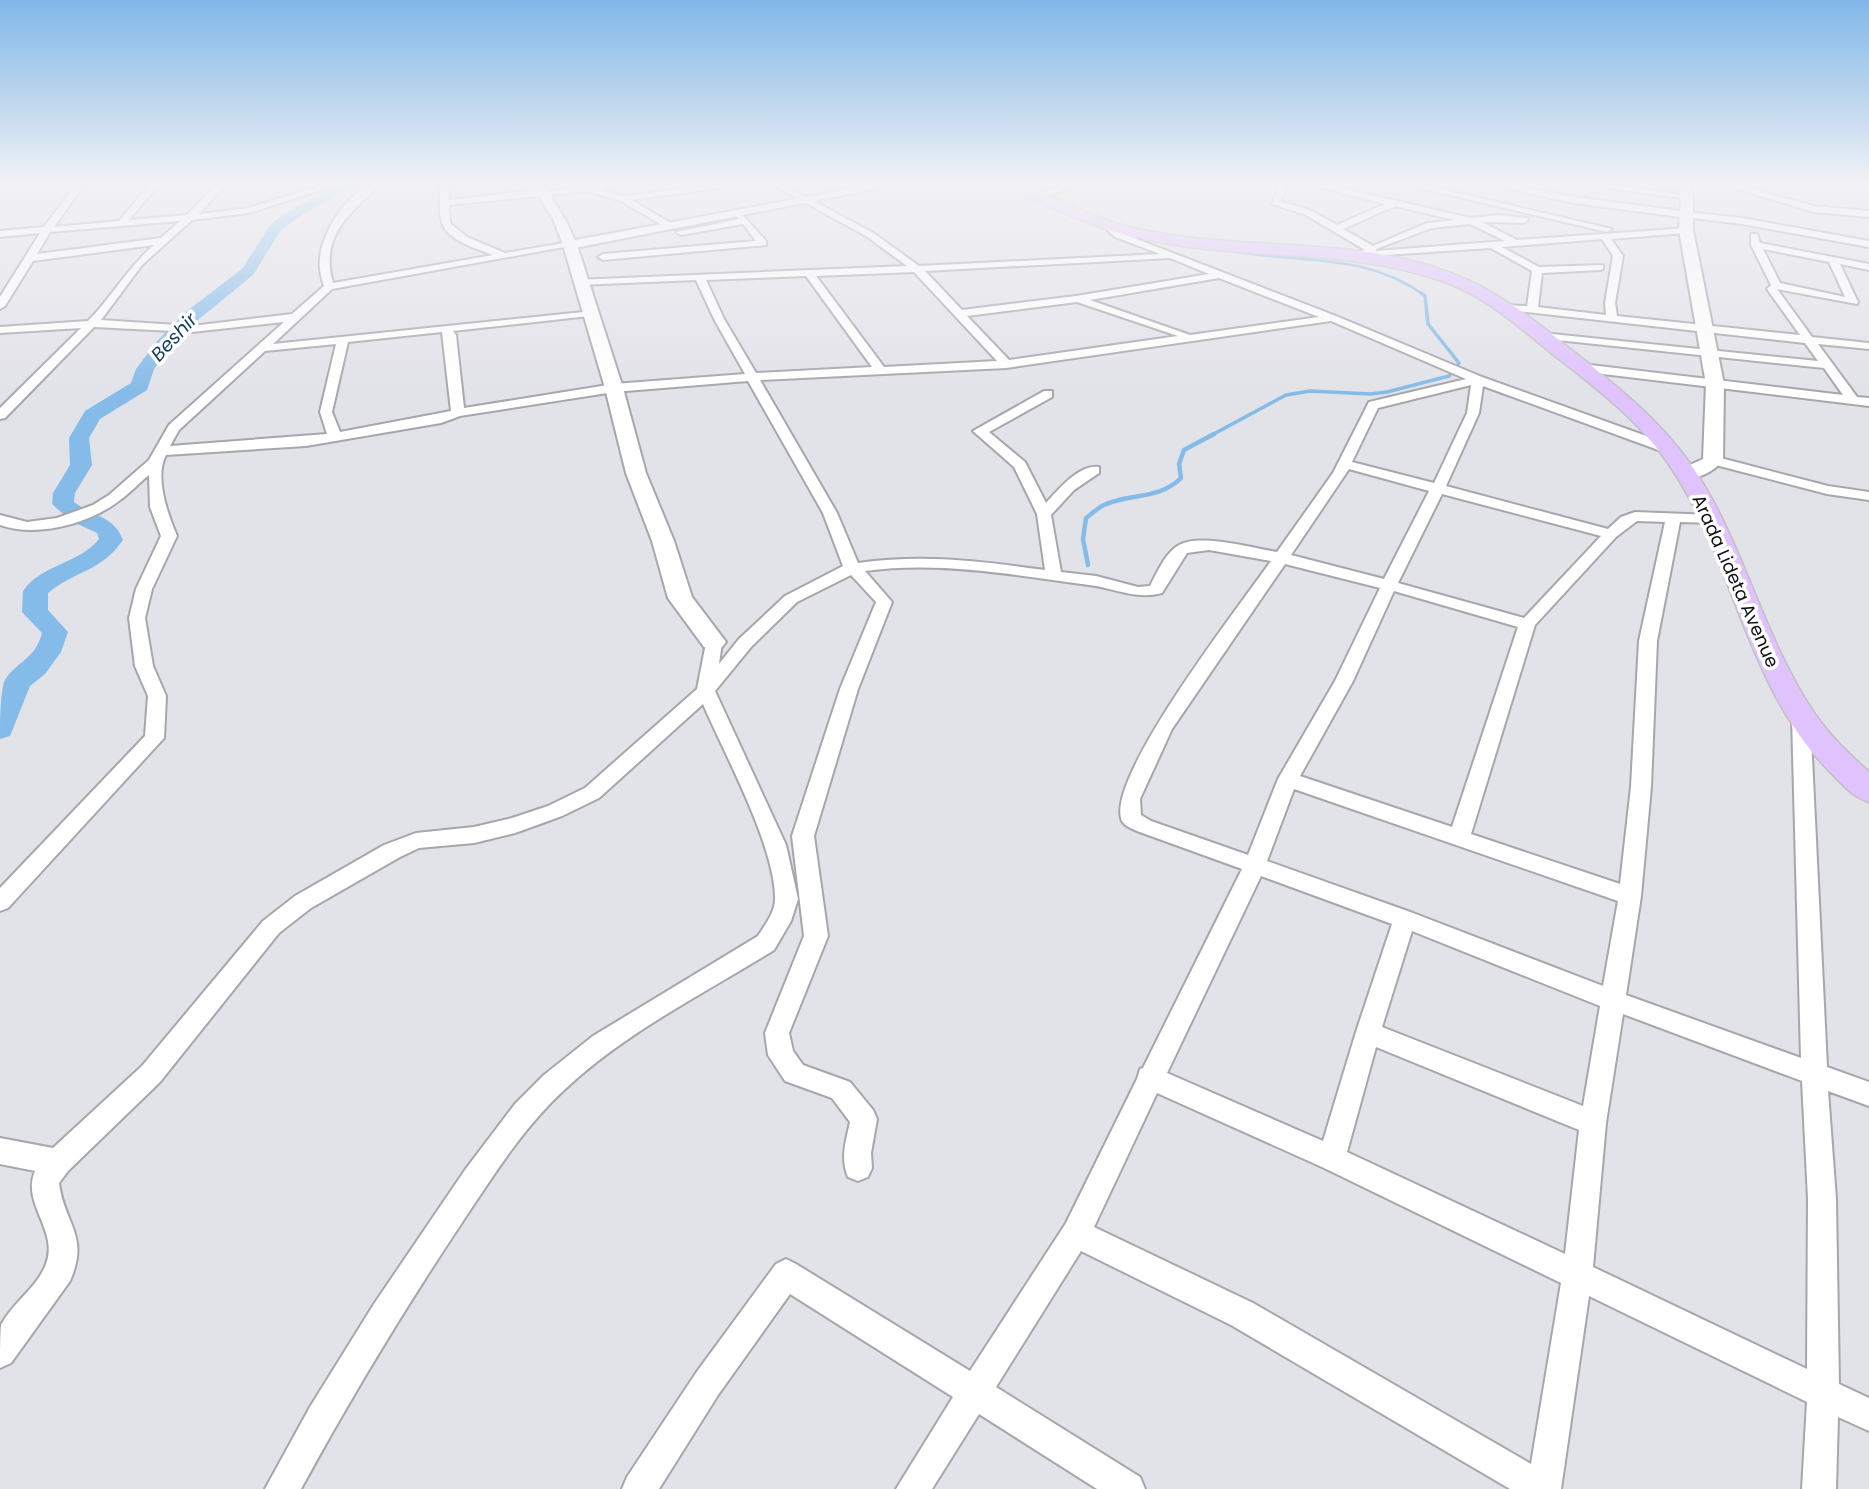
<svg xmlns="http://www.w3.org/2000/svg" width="1869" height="1489" viewBox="0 0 1869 1489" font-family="Poppins,sans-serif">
<rect width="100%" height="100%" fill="#e2e2e9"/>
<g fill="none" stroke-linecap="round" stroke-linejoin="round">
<path stroke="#85bbe8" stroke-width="2.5" d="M 1232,251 C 1301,264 1364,252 1424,295"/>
<path stroke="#85bbe8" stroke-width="3.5" d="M 1210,436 L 1286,395 L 1310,391 L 1370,394 L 1387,392 L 1449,376 L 1459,363 L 1428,324 L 1425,296 L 1421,293"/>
<path stroke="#85bbe8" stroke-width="4.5" d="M 1088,565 L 1083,539 L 1086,518 C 1092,514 1097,508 1104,505 C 1130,493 1159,500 1181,478 L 1179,464 L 1184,450 L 1214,434"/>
<path fill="#85bbe8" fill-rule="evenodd" d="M 344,183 L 358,184 L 305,213 L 281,230 L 253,275 L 199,319 L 169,349 L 154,369 L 147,390 L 100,419 L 89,438 L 92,465 L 75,493 L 74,502 C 94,517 114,516 123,540 C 101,572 76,570 48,593 L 48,610 L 68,632 L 61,652 L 45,674 L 30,686 L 10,736 L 0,739 C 0,721 0,698 4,682 C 14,662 35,661 42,633 L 22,612 L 23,591 C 42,564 79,564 99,539 L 97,533 L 71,521 L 52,504 L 53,493 L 70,465 L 69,438 L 85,411 L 131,383 L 136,369 L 157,341 L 187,311 L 242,269 L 271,224 L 295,207 Z"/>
<defs>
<path id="minor" d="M 77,183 L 85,183 L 54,227 L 119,221 L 151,183 L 160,183 L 129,220 L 187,215 L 218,183 L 227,183 L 199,214 L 248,208 L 329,183 L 342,183 L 249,213 L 192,220 L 142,265 L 101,320 L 192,326 L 292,314 L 324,286 C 321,277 319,269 320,259 C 322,230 352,183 383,183 C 351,211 319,236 333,283 L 493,255 C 478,249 448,241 442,223 C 438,212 440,195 440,183 L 448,183 L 449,200 L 543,189 L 547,192 L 610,183 L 632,183 L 600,190 L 624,196 L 728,183 L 752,183 L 632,200 L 672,224 L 672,228 L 669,229 L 621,201 L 587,191 L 449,205 L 450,223 L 467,237 L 505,253 L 570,242 L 575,245 L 332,289 L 273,344 L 593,311 L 593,315 L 589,316 L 453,331 L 456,335 L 464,408 L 614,384 L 745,374 L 714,319 L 696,280 L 579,285 L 574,282 L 575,280 L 907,266 L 866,236 L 769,183 L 779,183 L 872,232 L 919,266 L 1160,254 L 1115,237 L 1102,225 L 1110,223 L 1121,233 L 1336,316 L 1482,377 L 1674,446 L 1674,452 L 1664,452 L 1483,386 L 1479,413 L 1446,486 L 1608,529 L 1621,517 L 1635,512 L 1713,515 L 1720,519 L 1713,523 L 1680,522 L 1657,641 L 1651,787 L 1641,896 L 1626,995 L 1801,1058 L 1792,716 L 1794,712 L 1808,712 L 1810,716 L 1827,1067 L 1869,1082 L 1869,1106 L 1828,1091 L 1836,1199 L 1839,1384 L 1869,1398 L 1869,1431 L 1838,1417 L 1836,1489 L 1802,1489 L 1807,1402 L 1589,1296 L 1561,1489 L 1510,1489 L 1231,1325 L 1081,1251 L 996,1387 L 1140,1477 L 1145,1489 L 1097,1489 L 979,1414 L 932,1489 L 896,1489 L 953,1397 L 790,1294 L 718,1395 L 659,1489 L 622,1489 L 627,1477 L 696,1373 L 776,1264 L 786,1259 L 796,1264 L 970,1371 L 1066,1223 L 1137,1079 L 1140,1069 L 1143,1068 L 1242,869 L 1137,831 C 1131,828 1122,825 1121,818 C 1109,773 1241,604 1271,561 L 1209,550 L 1187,553 L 1162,593 C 1135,600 1114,588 1089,585 C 1014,575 940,561 865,571 L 892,602 L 858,689 L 814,836 L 828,936 L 789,1033 L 793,1051 L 803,1065 L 850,1082 L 873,1110 L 877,1119 L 871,1153 L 872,1168 L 868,1177 L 858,1181 L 848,1177 C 840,1158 846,1141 850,1122 L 832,1098 L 785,1081 L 768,1055 L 765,1033 L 804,936 L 792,836 L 840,689 L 876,602 L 851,575 L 797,602 L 751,647 L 715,691 L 786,845 L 798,899 L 791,921 L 774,950 C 703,994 624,1033 563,1091 C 523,1128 493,1176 463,1221 C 405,1308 351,1397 301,1489 L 265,1489 L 310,1407 L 374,1304 L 465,1170 L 515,1104 L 544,1075 L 593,1036 L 758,936 C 765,925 776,911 775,897 C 774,844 725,755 703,704 L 599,798 L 562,816 L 515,833 L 474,843 L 419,848 L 400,857 L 311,908 L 279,933 L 160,1082 L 68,1171 L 59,1183 C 64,1224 90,1235 70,1281 L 11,1363 L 0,1368 C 0,1356 0,1335 1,1325 C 12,1303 38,1287 46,1264 C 59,1230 21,1204 35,1171 L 0,1164 L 0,1138 L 53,1148 L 142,1066 L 263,921 L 295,896 L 384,845 L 416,833 L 474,827 L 512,818 L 548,806 L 585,788 L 697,689 L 707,638 L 719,638 L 722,642 L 719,664 L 739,639 L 785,596 L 843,566 L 823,513 L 748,381 L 614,392 L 460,416 L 441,423 L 306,446 L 166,455 C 154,477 168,515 177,536 L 152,589 L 145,618 L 153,666 L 166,696 L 164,738 L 8,908 L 0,911 L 0,888 L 145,736 L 148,696 L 135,666 L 129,618 L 136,589 L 161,536 L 150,507 L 149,475 C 139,483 130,493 120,500 C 90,524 36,538 0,525 L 0,515 L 27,522 L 57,518 L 93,505 L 109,495 L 149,460 L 169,425 L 284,322 L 192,332 L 94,327 L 5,418 L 0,419 L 0,408 L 81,328 L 0,333 L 0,327 L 88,321 C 112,297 128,267 154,245 L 33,261 L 5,306 L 0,309 L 0,297 L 40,233 L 0,237 L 0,231 L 44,227 ZM 180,221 L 161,238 L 37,254 L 50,232 ZM 1170,258 L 1209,274 L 1076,296 L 962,310 L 925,271 ZM 914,272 L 997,361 L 884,367 L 816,276 ZM 806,276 L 872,367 L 756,373 L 724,319 L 706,280 ZM 1219,278 L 1319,317 L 1190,335 L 1090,300 ZM 1077,302 L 1178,336 L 1009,360 L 967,316 ZM 1331,321 L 1466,379 L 1369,402 L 1333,473 L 1277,552 C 1253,548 1200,533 1179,545 C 1165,553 1157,573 1150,586 L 1138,587 L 1096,576 L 1061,572 L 1051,515 L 1074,490 L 1099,473 L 1099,467 C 1079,464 1058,490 1046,503 L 1025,462 L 989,432 L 1052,397 L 1052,391 L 1044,391 L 973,431 L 1014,467 L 1037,514 L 1045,570 C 979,561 924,554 858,563 L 837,513 L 760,380 L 1006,368 ZM 442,332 L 451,411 L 340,432 L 332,412 L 348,342 ZM 336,344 L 320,412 L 327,434 L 170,446 L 179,430 L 265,351 ZM 1471,385 L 1467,413 L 1434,483 L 1352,462 L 1378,408 ZM 1349,469 L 1429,491 L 1384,579 L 1291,555 ZM 1442,494 L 1601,536 L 1524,618 L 1398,583 ZM 1637,521 L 1665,522 L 1639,641 L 1631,787 L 1620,884 L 1471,834 L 1535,625 L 1616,537 ZM 1285,564 L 1380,588 L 1335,681 L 1278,779 L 1248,855 L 1151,821 L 1141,815 L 1140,799 L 1172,729 ZM 1394,591 L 1518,627 L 1452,827 L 1300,776 L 1353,681 ZM 1294,789 L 1618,901 L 1603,986 L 1413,913 L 1267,861 ZM 1261,876 L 1392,924 L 1356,1032 L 1323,1141 L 1167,1073 ZM 1412,931 L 1600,1006 L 1583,1106 L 1382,1027 ZM 1623,1014 L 1802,1081 L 1808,1199 L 1807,1369 L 1593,1267 L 1606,1123 ZM 1376,1047 L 1579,1130 L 1565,1254 L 1347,1152 ZM 1157,1093 L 1322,1167 L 1561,1283 L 1531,1464 L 1253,1303 L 1094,1227 Z
M 1070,183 L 1083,183 L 1041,198 L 1034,196 Z
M 1280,183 L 1288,183 L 1280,201 L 1312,211 L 1337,225 L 1385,204 L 1303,183 L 1318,183 L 1471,218 L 1499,215 L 1527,218 L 1528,220 L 1524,223 L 1482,222 L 1517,240 L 1689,228 L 1691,230 L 1686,233 L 1611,239 L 1623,256 L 1615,303 L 1617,316 L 1800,335 L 1767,289 L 1771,285 L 1751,245 L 1751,234 L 1757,234 L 1760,243 L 1869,264 L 1869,270 L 1840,264 L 1858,302 L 1857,304 L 1777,289 L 1812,337 L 1869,343 L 1869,349 L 1818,344 L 1857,397 L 1869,398 L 1869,406 L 1578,371 L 1578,365 L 1582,364 L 1843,395 L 1824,368 L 1538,338 L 1536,336 L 1542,333 L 1818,361 L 1805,343 L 1500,309 L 1500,305 L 1527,306 L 1532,271 L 1491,248 L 1355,257 L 1355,253 L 1365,250 L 1306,215 L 1272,204 ZM 1395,206 L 1455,220 L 1427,223 L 1373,246 L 1343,229 ZM 1470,224 L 1505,241 L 1376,251 L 1376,249 L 1432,228 ZM 1602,239 L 1613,256 L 1605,303 L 1606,315 L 1538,307 L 1542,273 L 1600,270 L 1603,269 L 1603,265 L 1539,267 L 1502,247 ZM 1763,249 L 1829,262 L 1845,297 L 1780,283 Z
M 1399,183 L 1415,183 L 1612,229 L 1607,232 Z
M 1572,183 L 1598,183 L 1691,196 L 1687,199 Z
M 1718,183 L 1732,183 L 1813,206 L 1869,211 L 1869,217 L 1813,212 Z
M 739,211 L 766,241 L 766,245 L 603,260 L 598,257 L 603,254 L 756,241 L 743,224 L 681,235 L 676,232 L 739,219 L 735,214 Z
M 1688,212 L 1742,218 L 1869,241 L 1869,247 L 1742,224 L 1685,217 L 1684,215 Z
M 1713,456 L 1828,486 L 1869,492 L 1869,500 L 1827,494 L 1708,463 L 1706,460 Z"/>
<path id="tertiary" d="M 882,183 L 905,183 L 570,249 L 564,245 L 570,241 Z
M 1481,183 L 1503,183 L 1574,197 L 1688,212 L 1694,215 L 1688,218 L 1574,203 Z"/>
<path id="secondary" d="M 531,183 L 543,183 L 566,221 L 577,245 L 623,388 L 646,473 L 674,541 L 692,597 L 726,642 L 722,647 L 713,650 L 704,647 L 668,598 L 652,541 L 626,473 L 605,388 L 563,245 L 554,221 Z
M 1676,183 L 1688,183 L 1693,196 L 1693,230 L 1724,384 L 1723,460 C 1714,472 1694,482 1679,478 L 1676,474 L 1679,470 L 1703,459 L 1706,384 L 1679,230 L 1681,196 Z"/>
<path id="trunk" d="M 1004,183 C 1028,183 1046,195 1068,204 C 1092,215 1117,225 1143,230 C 1250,253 1370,233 1472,282 C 1513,301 1547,331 1583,359 C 1630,397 1673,432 1704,485 C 1747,557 1767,644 1815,714 C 1830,736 1849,754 1869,772 L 1869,802 C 1853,797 1844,786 1833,775 C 1741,684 1735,551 1660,452 C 1627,409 1582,378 1540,344 C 1510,319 1477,292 1439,280 C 1356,252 1268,258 1182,246 C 1138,240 1096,228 1055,209 C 1039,202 1017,195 1004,183 Z"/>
</defs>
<use href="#minor" stroke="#a6a6ad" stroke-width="4"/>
<use href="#tertiary" stroke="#a6a6ad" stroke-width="4"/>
<use href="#secondary" stroke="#a6a6ad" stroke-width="4"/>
<use href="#trunk" stroke="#c1c1c1" stroke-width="3"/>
<use href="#minor" fill="#fff" fill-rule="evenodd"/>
<use href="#tertiary" fill="#fff" fill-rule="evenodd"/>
<use href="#secondary" fill="#fff" fill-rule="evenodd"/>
<use href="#trunk" fill="#e0c2fe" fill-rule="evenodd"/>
</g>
<linearGradient id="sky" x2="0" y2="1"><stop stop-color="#80b7e8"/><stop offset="0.47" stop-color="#f2f2f5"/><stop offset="1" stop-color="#f2f2f5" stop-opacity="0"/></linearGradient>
<rect width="1869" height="392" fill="url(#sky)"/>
<g text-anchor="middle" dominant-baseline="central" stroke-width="7" stroke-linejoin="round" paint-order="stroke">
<g font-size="18" fill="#0f0f12" stroke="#fff">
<text transform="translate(1736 581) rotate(66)">Arada Lideta Avenue</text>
</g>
<g font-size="19" font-style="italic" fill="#153e5c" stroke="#fff">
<text transform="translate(174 337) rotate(-47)">Beshir</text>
</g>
</g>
</svg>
